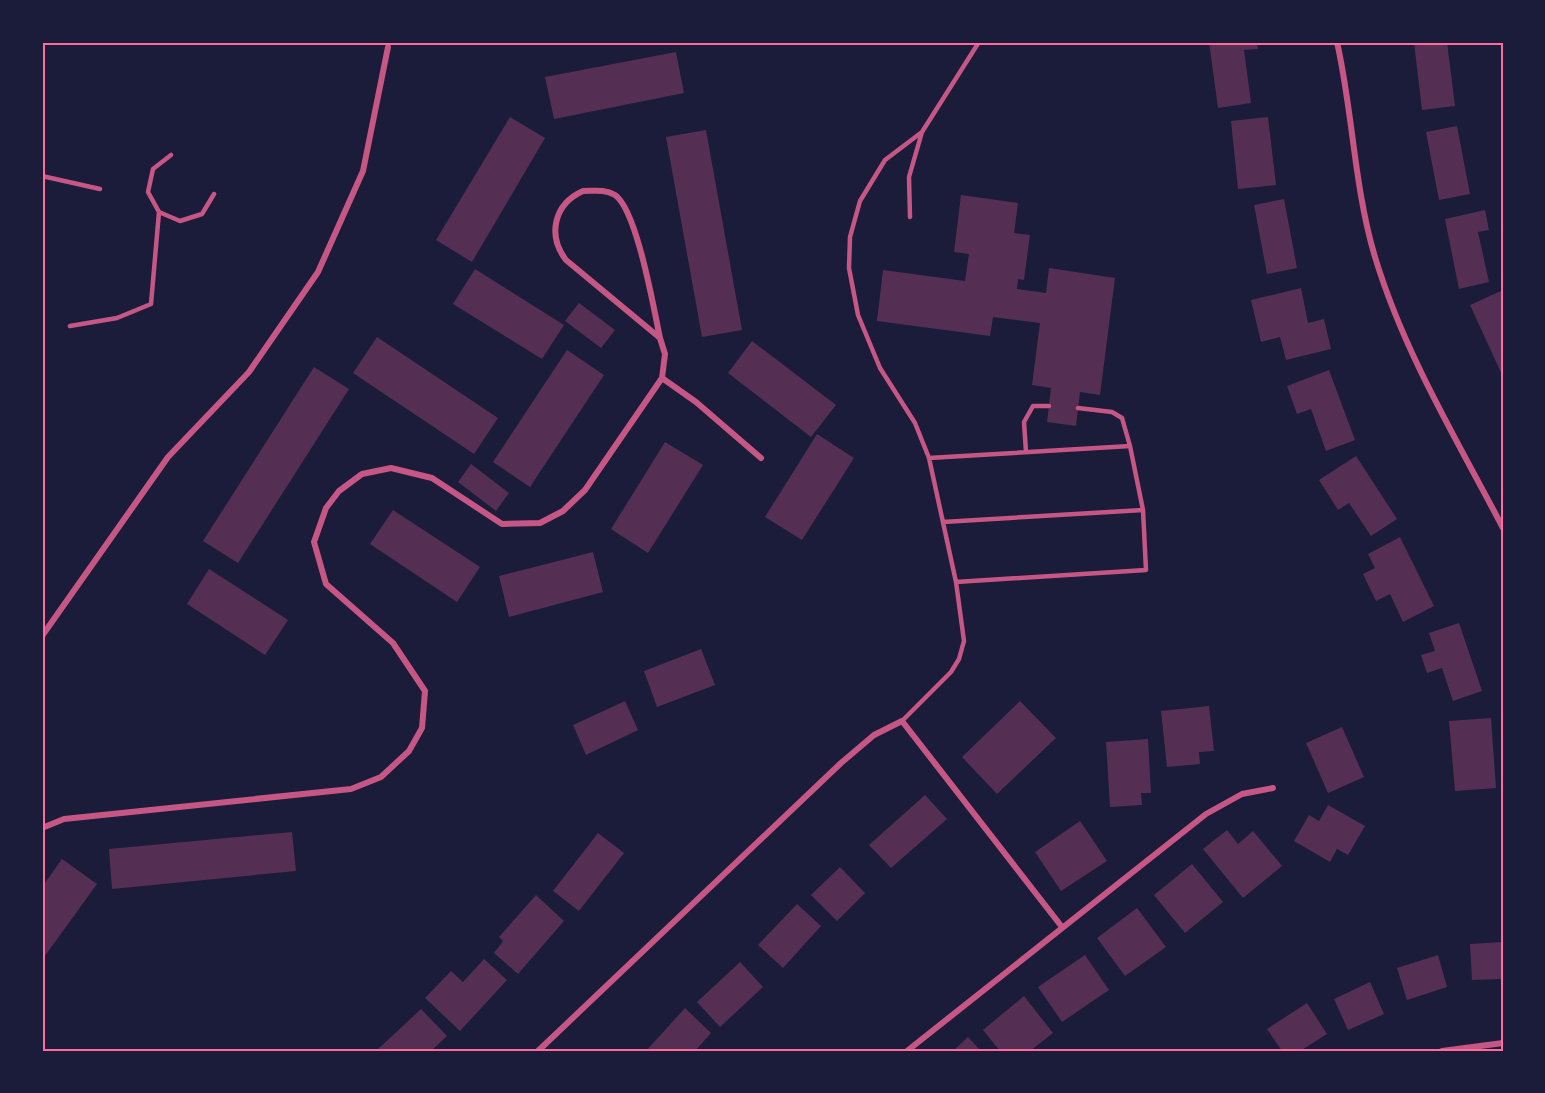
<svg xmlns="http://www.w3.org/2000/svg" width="1545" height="1093" viewBox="0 0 1545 1093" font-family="'Work Sans',sans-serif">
<rect width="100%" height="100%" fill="#1b1b3a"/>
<path fill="#542f53" d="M 1209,42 L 1257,42 L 1258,49 L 1244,50 L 1251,103 L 1218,108 Z
M 1414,42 L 1447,42 L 1455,106 L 1422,110 Z
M 676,52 L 684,93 L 554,119 L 545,77 Z
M 510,117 L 545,138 L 472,262 L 436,240 Z
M 1268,117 L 1276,185 L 1238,189 L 1231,121 Z
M 1457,126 L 1470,194 L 1439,200 L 1426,132 Z
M 706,130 L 742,330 L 702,337 L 666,137 Z
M 961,195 L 1018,203 L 1014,233 L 1030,235 L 1024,280 L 1018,279 L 1017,289 L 1046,293 L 1049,268 L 1115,278 L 1100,395 L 1080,392 L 1076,426 L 1047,422 L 1051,388 L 1032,385 L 1040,323 L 993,317 L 990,336 L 877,321 L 883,270 L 965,281 L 969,254 L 954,252 Z
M 1284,199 L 1297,268 L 1267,274 L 1254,205 Z
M 1485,210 L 1489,230 L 1478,232 L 1489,282 L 1459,289 L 1445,219 Z
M 475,269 L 564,325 L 542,359 L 453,304 Z
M 1301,288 L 1308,323 L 1324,319 L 1331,349 L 1286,360 L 1280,337 L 1261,342 L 1251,300 Z
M 1503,290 L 1503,377 L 1470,305 Z
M 579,303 L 615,330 L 601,348 L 565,321 Z
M 377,337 L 498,418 L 474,454 L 353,373 Z
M 752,341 L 836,405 L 811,437 L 728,373 Z
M 567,350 L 604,375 L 530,487 L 493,462 Z
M 314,367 L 349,389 L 238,563 L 203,541 Z
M 1329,370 L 1355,440 L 1326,451 L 1311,409 L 1297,414 L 1287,386 Z
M 817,434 L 854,458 L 802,540 L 765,517 Z
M 665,442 L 703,465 L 648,553 L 611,529 Z
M 1356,456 L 1397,519 L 1371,536 L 1349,503 L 1338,510 L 1319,480 Z
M 471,464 L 509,493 L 496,511 L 458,482 Z
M 393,510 L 480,567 L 457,602 L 370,544 Z
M 1400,537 L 1434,606 L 1403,622 L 1390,594 L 1376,601 L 1363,574 L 1375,568 L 1368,554 Z
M 593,552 L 603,592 L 509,617 L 499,576 Z
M 209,569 L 288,620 L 265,655 L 187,604 Z
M 1459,623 L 1482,691 L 1453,701 L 1442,668 L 1427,673 L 1421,655 L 1435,651 L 1429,633 Z
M 701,649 L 715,685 L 657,707 L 644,671 Z
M 625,701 L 638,730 L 586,755 L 573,725 Z
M 1020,701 L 1056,738 L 997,794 L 962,757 Z
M 1209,706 L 1214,751 L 1199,752 L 1200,764 L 1167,767 L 1161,711 Z
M 1491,718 L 1496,788 L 1455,791 L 1449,721 Z
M 1342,727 L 1364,777 L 1328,793 L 1306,743 Z
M 1148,739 L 1151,793 L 1141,793 L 1142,805 L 1110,807 L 1106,742 Z
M 925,795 L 947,819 L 891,868 L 869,845 Z
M 1328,805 L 1365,826 L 1348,855 L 1337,849 L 1330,862 L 1294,841 L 1309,815 L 1319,821 Z
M 1080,821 L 1107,861 L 1061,891 L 1035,852 Z
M 1227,830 L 1238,844 L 1253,831 L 1282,866 L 1243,898 L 1203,849 Z
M 292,832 L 296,871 L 112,889 L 109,849 Z
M 598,833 L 624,853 L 579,911 L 553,891 Z
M 62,859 L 97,884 L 42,960 L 42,887 Z
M 1192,864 L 1223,902 L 1185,933 L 1154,895 Z
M 840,867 L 865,893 L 837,921 L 811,895 Z
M 536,895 L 564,921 L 518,974 L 494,953 L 503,941 L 499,937 Z
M 797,904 L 821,926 L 783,968 L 758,945 Z
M 1137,908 L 1166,947 L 1125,976 L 1097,938 Z
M 1503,942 L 1503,979 L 1472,980 L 1470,944 Z
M 1085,955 L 1109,990 L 1062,1022 L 1038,987 Z
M 1438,955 L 1447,987 L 1407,1000 L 1397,968 Z
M 484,959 L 507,980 L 460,1031 L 425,998 L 451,971 L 463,982 Z
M 740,962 L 763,987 L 720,1027 L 697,1002 Z
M 1370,982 L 1384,1014 L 1348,1030 L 1334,999 Z
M 1024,996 L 1053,1033 L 1030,1051 L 1000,1051 L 983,1030 Z
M 1307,1003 L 1327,1034 L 1300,1051 L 1282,1051 L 1267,1029 Z
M 685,1008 L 711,1033 L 695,1051 L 646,1051 Z
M 421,1009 L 447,1036 L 431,1051 L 376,1051 Z
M 968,1037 L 981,1051 L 953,1051 Z"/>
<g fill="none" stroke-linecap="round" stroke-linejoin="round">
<path stroke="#c65784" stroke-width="4.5" d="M 171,155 L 153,169 L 148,192 L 159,212 L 180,221 L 202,214 L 214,194
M 42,176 L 100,189
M 910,217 L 909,177 L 922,132 L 979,42
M 70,326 L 117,318 L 151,304 L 159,212
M 1078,408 L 1112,412 L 1122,418 L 1130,446
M 1026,452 L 1024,422 L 1033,406 L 1049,406
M 929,458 L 1130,446 L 1143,510 L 943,522
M 956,582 L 1146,570 L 1143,510
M 902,721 L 951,672 L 959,659 L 964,641 L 956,582 L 929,458 L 915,423 L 880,368 L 858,315 L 849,268 L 850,237 L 860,201 L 885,160 L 922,132"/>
<path stroke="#c65784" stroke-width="6" d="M 1337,42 C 1353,113 1354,187 1375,257 C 1404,353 1457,440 1503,528
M 583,191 C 594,191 605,189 615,195 C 637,210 654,310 660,338 L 566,260 C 547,235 554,204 583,191 Z
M 662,378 L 696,402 L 761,458
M 42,636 L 168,457 L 249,372 L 318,272 L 363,171 L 388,47
M 42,828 L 64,819 L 351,789 L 381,777 L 409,751 L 422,728 L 425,691 L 393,643 L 326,584 L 314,542 L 326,508 L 339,491 L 362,474 L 391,468 L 432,478 L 502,524 L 540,523 L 563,511 L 585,490 L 662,378 L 665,354 L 660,338
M 538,1051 L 841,763 L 874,735 L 902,721 L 1062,927
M 907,1051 L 1206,814 L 1242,794 L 1273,788
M 1442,1051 L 1503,1043"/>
</g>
<rect width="1545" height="1093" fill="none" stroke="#1b1b3a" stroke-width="87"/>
<rect x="44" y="44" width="1458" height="1006" fill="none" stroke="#ff6b9d" stroke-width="2"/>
</svg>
